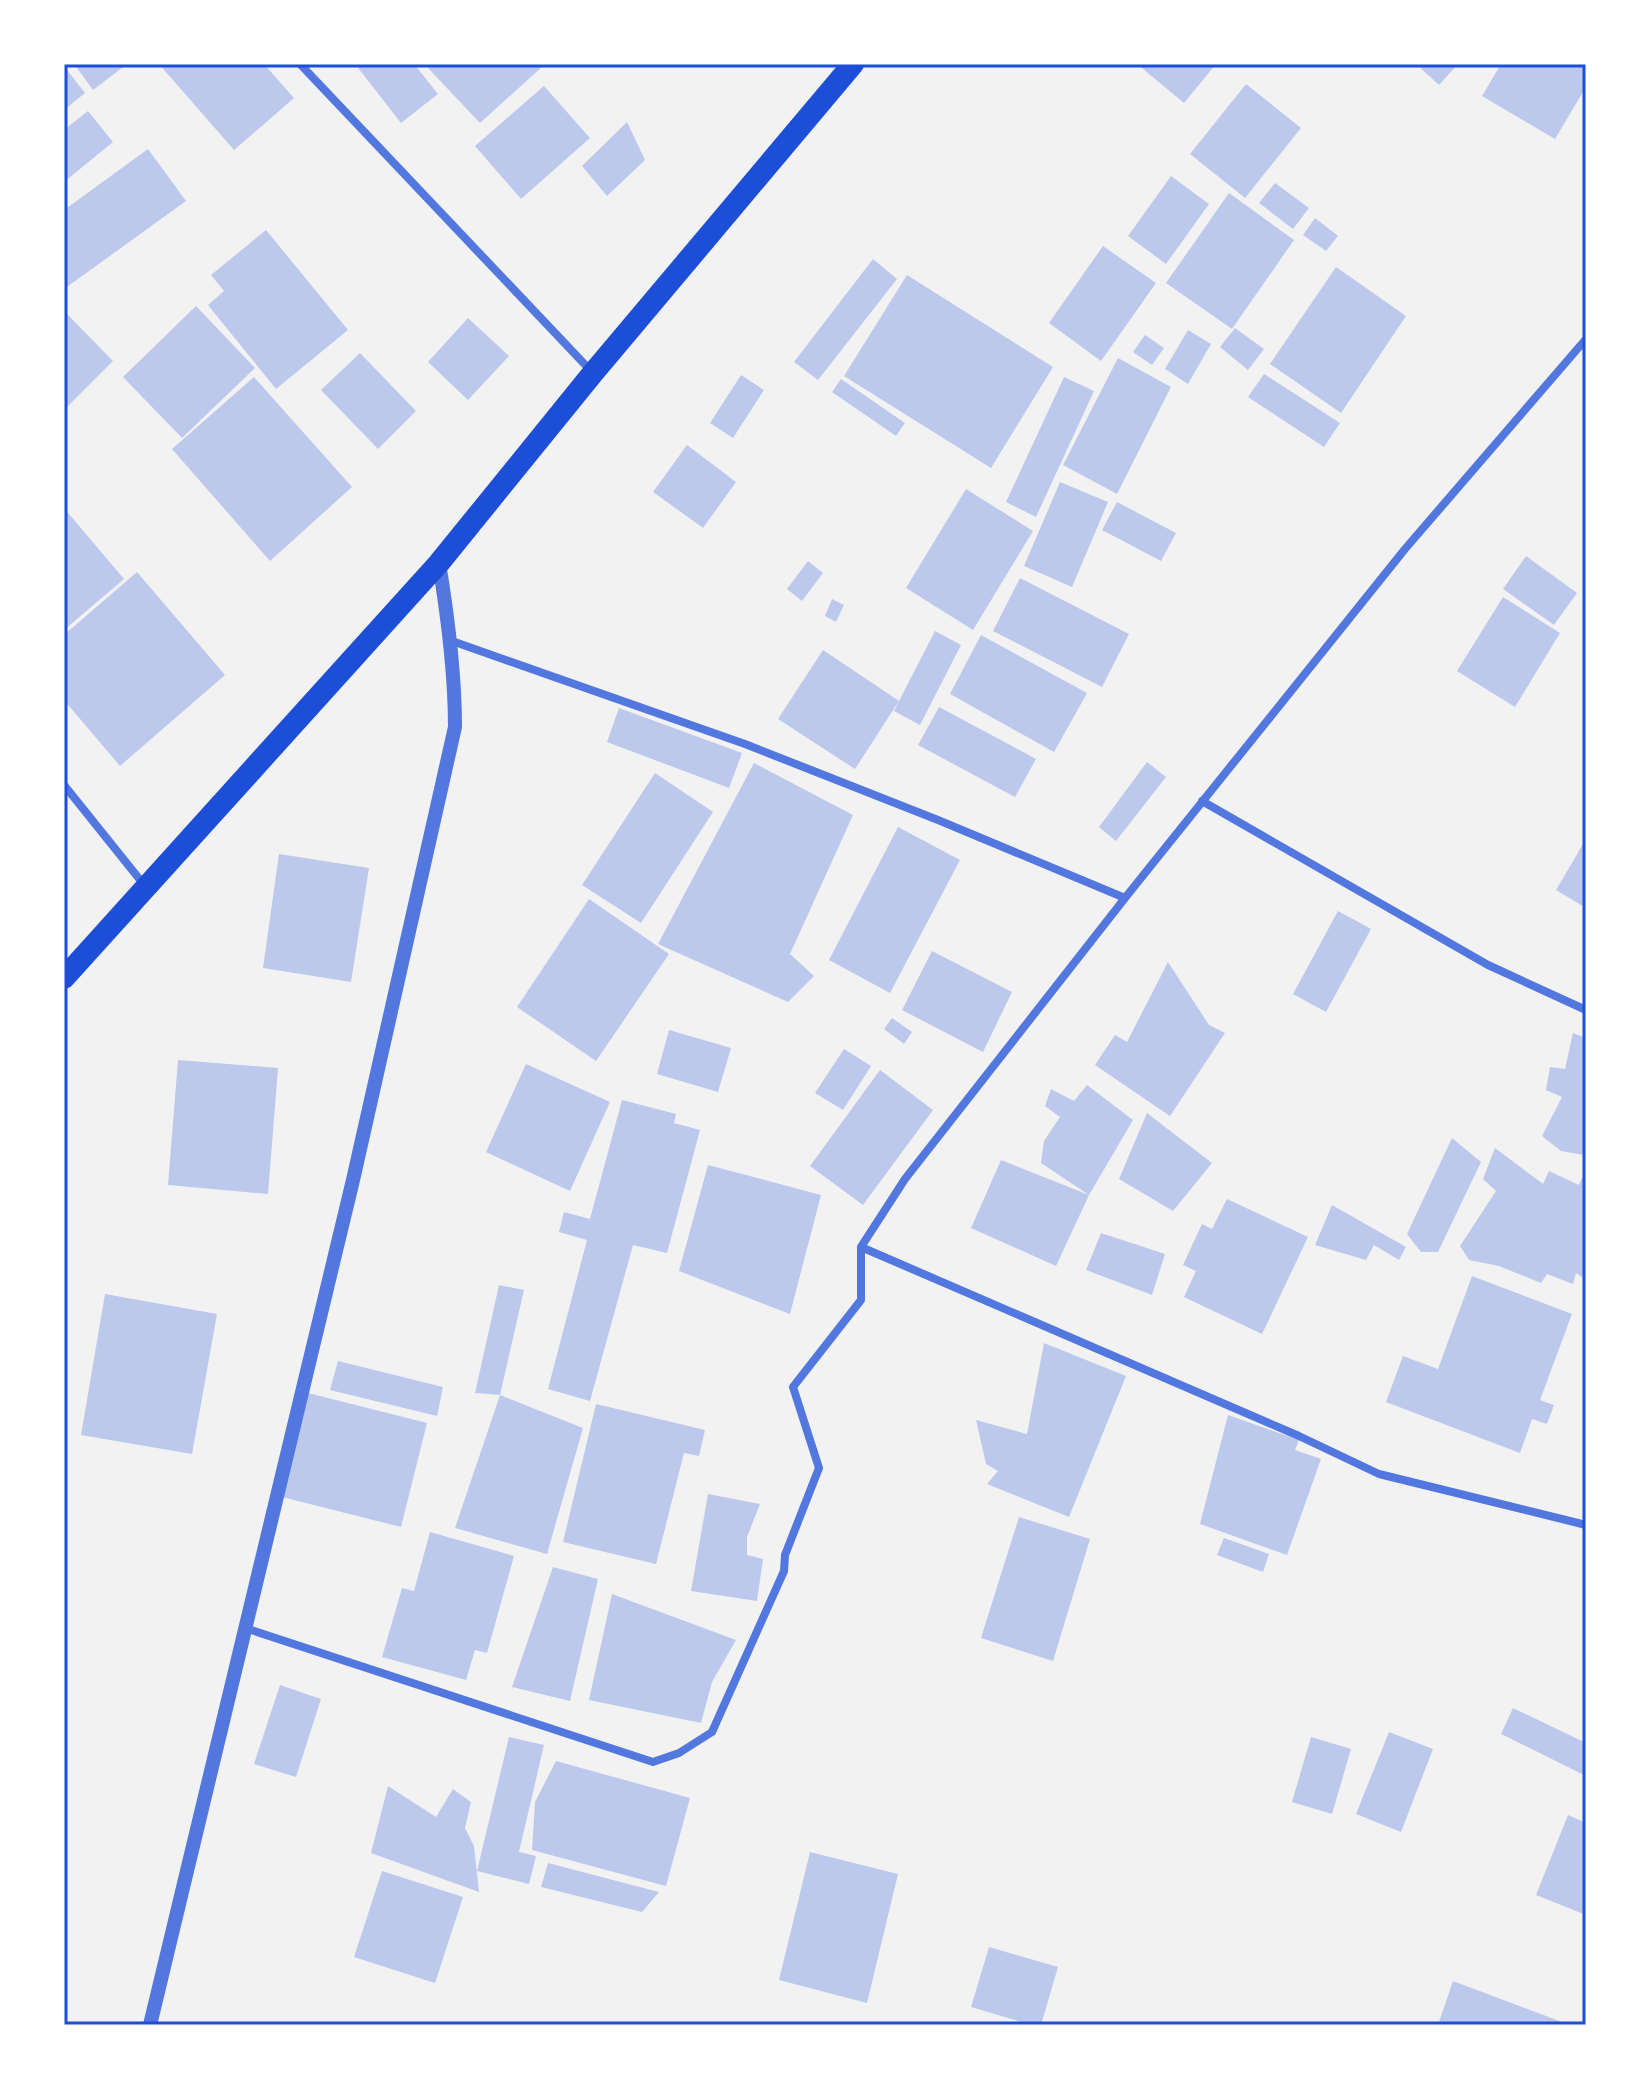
<svg xmlns="http://www.w3.org/2000/svg" width="1650" height="2089" viewBox="0 0 1650 2089" font-family="'DM Sans',sans-serif">
<rect width="100%" height="100%" fill="#f2f2f2"/>
<path fill="#bdc9ec" d="M 74,64 L 127,64 L 93,90 Z
M 159,64 L 264,64 L 294,98 L 234,150 Z
M 355,64 L 414,64 L 438,94 L 401,123 Z
M 431,64 L 542,64 L 543,66 L 480,123 L 428,68 Z
M 1137,64 L 1216,64 L 1184,103 Z
M 1416,64 L 1458,64 L 1439,85 Z
M 1501,64 L 1586,64 L 1586,87 L 1555,139 L 1482,96 Z
M 64,66 L 85,93 L 64,110 Z
M 1246,84 L 1301,128 L 1245,198 L 1190,154 Z
M 544,86 L 590,138 L 521,199 L 475,146 Z
M 88,111 L 113,142 L 64,182 L 64,130 Z
M 627,122 L 645,160 L 607,196 L 582,166 Z
M 148,149 L 186,201 L 64,289 L 64,210 Z
M 1171,176 L 1209,204 L 1166,264 L 1128,236 Z
M 1275,183 L 1309,208 L 1293,229 L 1259,203 Z
M 1229,193 L 1294,240 L 1232,329 L 1166,283 Z
M 1315,218 L 1338,236 L 1326,251 L 1303,235 Z
M 266,230 L 348,330 L 276,389 L 208,305 L 224,291 L 211,275 Z
M 1103,246 L 1156,283 L 1101,361 L 1049,323 Z
M 873,259 L 897,279 L 818,380 L 794,362 Z
M 1336,267 L 1406,316 L 1341,413 L 1270,364 Z
M 907,275 L 1053,367 L 991,468 L 844,376 Z
M 196,306 L 255,368 L 182,438 L 123,377 Z
M 64,311 L 113,361 L 67,407 L 64,405 Z
M 468,318 L 509,356 L 468,400 L 428,362 Z
M 1235,328 L 1264,349 L 1248,370 L 1220,347 Z
M 1188,330 L 1211,344 L 1188,384 L 1165,369 Z
M 1145,335 L 1164,348 L 1152,365 L 1133,352 Z
M 360,353 L 416,411 L 378,449 L 321,390 Z
M 1118,358 L 1171,387 L 1117,494 L 1063,465 Z
M 1264,374 L 1340,423 L 1324,447 L 1248,397 Z
M 741,375 L 764,390 L 733,438 L 710,423 Z
M 254,377 L 352,487 L 270,561 L 172,449 Z
M 1064,377 L 1094,391 L 1036,517 L 1006,502 Z
M 841,379 L 905,423 L 896,436 L 832,392 Z
M 687,445 L 736,482 L 703,528 L 653,492 Z
M 1060,482 L 1108,502 L 1072,587 L 1024,566 Z
M 966,489 L 1033,531 L 973,630 L 906,588 Z
M 1117,502 L 1176,533 L 1161,561 L 1102,530 Z
M 64,508 L 124,579 L 64,630 Z
M 1526,556 L 1577,593 L 1554,625 L 1503,589 Z
M 808,561 L 823,573 L 802,601 L 787,589 Z
M 137,572 L 225,675 L 120,766 L 64,700 L 64,635 Z
M 1020,578 L 1129,634 L 1102,687 L 993,631 Z
M 1503,597 L 1560,633 L 1515,707 L 1457,671 Z
M 832,599 L 844,605 L 836,622 L 825,616 Z
M 935,631 L 961,645 L 920,725 L 894,711 L 899,701 L 855,769 L 778,719 L 823,650 L 899,701 Z
M 981,635 L 1087,693 L 1054,752 L 950,694 Z
M 939,707 L 1036,759 L 1015,797 L 918,745 Z
M 619,708 L 742,753 L 729,788 L 607,742 Z
M 1147,762 L 1166,777 L 1116,841 L 1099,827 Z
M 754,763 L 853,815 L 790,954 L 814,976 L 788,1002 L 658,944 Z
M 655,773 L 713,812 L 641,923 L 582,885 Z
M 898,827 L 960,860 L 890,993 L 829,960 Z
M 1586,839 L 1586,908 L 1556,890 Z
M 279,854 L 369,868 L 351,982 L 263,968 Z
M 589,899 L 669,954 L 596,1061 L 517,1007 Z
M 1338,911 L 1371,929 L 1326,1012 L 1293,994 Z
M 932,951 L 1012,992 L 983,1052 L 902,1010 Z
M 1168,962 L 1209,1025 L 1225,1033 L 1170,1116 L 1095,1065 L 1115,1035 L 1127,1042 Z
M 892,1018 L 912,1032 L 904,1044 L 884,1029 Z
M 669,1030 L 731,1048 L 718,1092 L 657,1074 Z
M 1573,1033 L 1586,1038 L 1584,1155 L 1561,1151 L 1542,1136 L 1562,1097 L 1546,1090 L 1550,1067 L 1565,1069 Z
M 844,1049 L 871,1066 L 843,1110 L 815,1093 Z
M 178,1060 L 278,1068 L 268,1194 L 168,1185 Z
M 526,1064 L 610,1102 L 570,1191 L 486,1152 Z
M 880,1070 L 933,1110 L 863,1205 L 810,1166 Z
M 1087,1085 L 1133,1120 L 1089,1195 L 1041,1163 L 1044,1141 L 1060,1117 L 1045,1106 L 1051,1089 L 1074,1101 Z
M 622,1100 L 676,1114 L 674,1123 L 700,1130 L 667,1253 L 633,1245 L 590,1401 L 548,1389 L 587,1240 L 559,1232 L 564,1212 L 590,1219 Z
M 1147,1113 L 1212,1163 L 1173,1211 L 1119,1179 Z
M 1452,1138 L 1481,1162 L 1438,1252 L 1421,1252 L 1407,1234 Z
M 1495,1148 L 1543,1184 L 1549,1171 L 1579,1185 L 1586,1169 L 1586,1280 L 1576,1273 L 1573,1284 L 1547,1274 L 1541,1283 L 1499,1266 L 1469,1260 L 1460,1246 L 1496,1191 L 1483,1179 Z
M 1001,1160 L 1089,1195 L 1056,1266 L 971,1228 Z
M 708,1165 L 821,1195 L 790,1314 L 679,1271 Z
M 1227,1199 L 1308,1237 L 1262,1334 L 1184,1297 L 1196,1271 L 1183,1265 L 1202,1224 L 1212,1229 Z
M 1332,1205 L 1406,1247 L 1399,1260 L 1374,1245 L 1366,1260 L 1315,1245 Z
M 1101,1233 L 1165,1254 L 1152,1295 L 1086,1270 Z
M 1472,1276 L 1572,1314 L 1540,1400 L 1554,1405 L 1547,1424 L 1532,1419 L 1520,1453 L 1386,1402 L 1403,1356 L 1438,1369 Z
M 499,1285 L 524,1290 L 500,1395 L 475,1393 Z
M 105,1294 L 217,1314 L 192,1454 L 81,1435 Z
M 1044,1343 L 1126,1376 L 1069,1517 L 987,1484 L 998,1471 L 986,1464 L 976,1420 L 1027,1434 Z
M 338,1361 L 443,1387 L 437,1416 L 330,1390 Z
M 304,1392 L 427,1423 L 401,1527 L 278,1496 Z
M 500,1395 L 583,1428 L 547,1554 L 455,1528 Z
M 596,1404 L 705,1430 L 699,1456 L 684,1453 L 656,1564 L 563,1542 Z
M 1228,1415 L 1299,1440 L 1295,1450 L 1321,1459 L 1287,1555 L 1200,1524 Z
M 708,1494 L 760,1504 L 747,1537 L 747,1555 L 763,1559 L 757,1601 L 691,1591 Z
M 1019,1517 L 1090,1539 L 1053,1661 L 981,1638 Z
M 430,1532 L 514,1556 L 487,1653 L 475,1650 L 466,1680 L 382,1657 L 402,1588 L 414,1591 Z
M 1224,1538 L 1269,1554 L 1263,1572 L 1217,1555 Z
M 553,1567 L 598,1579 L 570,1701 L 512,1687 Z
M 612,1594 L 736,1640 L 712,1682 L 701,1723 L 589,1700 Z
M 280,1685 L 321,1699 L 296,1777 L 254,1764 Z
M 1513,1708 L 1586,1743 L 1586,1776 L 1501,1734 Z
M 1389,1732 L 1433,1749 L 1401,1832 L 1356,1814 Z
M 509,1737 L 544,1745 L 519,1852 L 536,1856 L 529,1884 L 477,1871 Z
M 1311,1737 L 1351,1749 L 1332,1814 L 1292,1802 Z
M 556,1761 L 690,1798 L 666,1886 L 532,1850 L 535,1802 Z
M 388,1786 L 436,1817 L 453,1789 L 471,1802 L 465,1828 L 474,1846 L 479,1892 L 371,1853 Z
M 1568,1815 L 1586,1823 L 1586,1915 L 1536,1895 Z
M 810,1852 L 898,1874 L 867,2003 L 779,1980 Z
M 548,1863 L 659,1892 L 642,1912 L 541,1887 Z
M 382,1871 L 463,1897 L 435,1983 L 354,1957 Z
M 989,1947 L 1058,1967 L 1041,2025 L 1031,2025 L 971,2007 Z
M 1453,1981 L 1562,2022 L 1561,2025 L 1438,2025 Z"/>
<g fill="none" stroke-linecap="round" stroke-linejoin="round">
<path stroke="#5277de" stroke-width="8" d="M 300,64 L 592,372
M 452,641 L 745,744 L 938,820 L 1125,898 L 1405,549 L 1586,339
M 64,785 L 145,886
M 1202,801 L 1488,965 L 1586,1010
M 861,1247 L 1299,1436 L 1379,1474 L 1586,1525
M 245,1628 L 653,1762 L 679,1753 L 712,1732 L 784,1571 L 785,1555 L 819,1468 L 793,1387 L 861,1300 L 861,1247 L 905,1179 L 1125,898"/>
<path stroke="#5277de" stroke-width="14" d="M 150,2025 L 353,1180 L 455,727 C 455,671 448,618 439,563"/>
<path stroke="#1d4ed8" stroke-width="22" d="M 64,978 L 439,563 L 593,373 L 853,64"/>
</g>
<rect width="1650" height="2089" fill="none" stroke="#ffffff" stroke-width="132"/>
<rect x="66" y="66" width="1518" height="1957" fill="none" stroke="#1d4ed8" stroke-width="3"/>
</svg>
